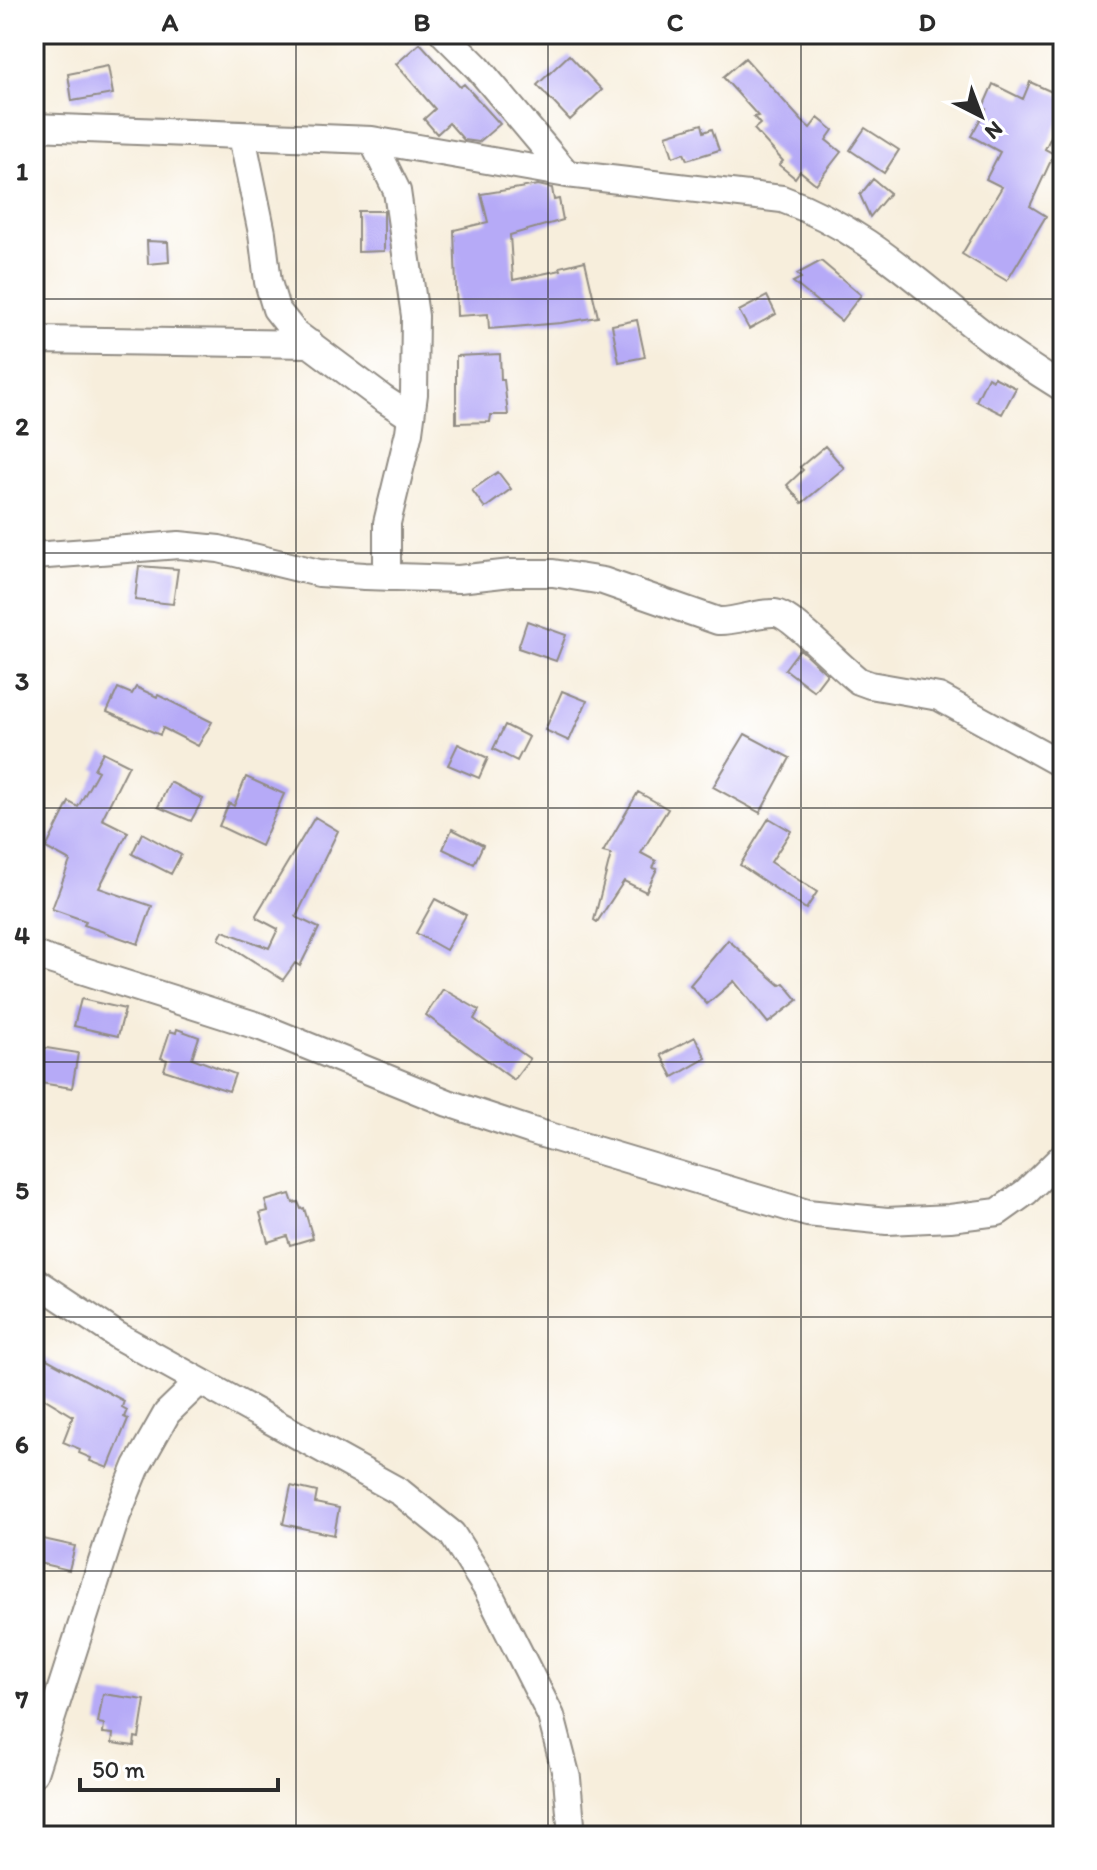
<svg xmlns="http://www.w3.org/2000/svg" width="1097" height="1870" viewBox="0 0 1097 1870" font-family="Itim,sans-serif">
<rect width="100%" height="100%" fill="#fff"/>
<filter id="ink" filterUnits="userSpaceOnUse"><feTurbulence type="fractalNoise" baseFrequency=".0125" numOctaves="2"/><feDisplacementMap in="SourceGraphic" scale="16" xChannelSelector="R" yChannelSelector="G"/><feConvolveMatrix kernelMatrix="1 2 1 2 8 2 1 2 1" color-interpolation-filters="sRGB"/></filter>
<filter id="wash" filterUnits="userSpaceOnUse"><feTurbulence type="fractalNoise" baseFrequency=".006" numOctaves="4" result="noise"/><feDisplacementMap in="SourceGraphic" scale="32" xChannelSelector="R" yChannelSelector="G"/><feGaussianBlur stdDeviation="1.8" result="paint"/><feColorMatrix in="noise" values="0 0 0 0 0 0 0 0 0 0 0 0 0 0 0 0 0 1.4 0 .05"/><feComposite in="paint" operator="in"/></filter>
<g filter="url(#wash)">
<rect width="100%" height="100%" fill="#f7eedc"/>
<g id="blocks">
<path fill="#b6aaf7" d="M 420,43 L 460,87 L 464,84 L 500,124 L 479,142 L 464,140 L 449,123 L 437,134 L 424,119 L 435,109 L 396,64 Z
M 569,55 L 602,90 L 570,120 L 537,85 Z
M 745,58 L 802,121 L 810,128 L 818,118 L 833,130 L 826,140 L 841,152 L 816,184 L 800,171 L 795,178 L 779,165 L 783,161 L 754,129 L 760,124 L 754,117 L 758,116 L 723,77 Z
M 108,66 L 113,94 L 72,101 L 68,74 Z
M 1030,82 L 1063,97 L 1063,112 L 1045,149 L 1054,154 L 1030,206 L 1046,216 L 1007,281 L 962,254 L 1002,187 L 986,179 L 1000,152 L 971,136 L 986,109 L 983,107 L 993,84 L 1023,99 Z
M 702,124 L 704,132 L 712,129 L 719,150 L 687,160 L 684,153 L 673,157 L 666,135 Z
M 865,128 L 899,150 L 884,173 L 850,150 Z
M 873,179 L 890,193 L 870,217 L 860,195 Z
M 538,185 L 552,188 L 554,200 L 559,199 L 563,220 L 510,235 L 513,280 L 561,270 L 560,267 L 585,261 L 598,317 L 561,323 L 489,329 L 488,314 L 457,316 L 454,230 L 488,222 L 481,194 Z
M 358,211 L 384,211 L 384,251 L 358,252 Z
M 147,241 L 168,242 L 169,262 L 148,264 Z
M 821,261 L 861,295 L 841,321 L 793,282 L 801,278 L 797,274 Z
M 767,296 L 776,314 L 749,329 L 739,311 Z
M 637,320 L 645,357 L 619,362 L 612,325 Z
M 500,354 L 501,380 L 504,380 L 508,415 L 491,415 L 490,422 L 456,423 L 456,356 Z
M 988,377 L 993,380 L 994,377 L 1016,388 L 1002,414 L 976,401 Z
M 825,446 L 844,468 L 802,503 L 787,485 L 803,470 L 800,467 Z
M 498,472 L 511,489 L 485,508 L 472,490 Z
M 139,566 L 178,569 L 173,604 L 135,600 Z
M 527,621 L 566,635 L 556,661 L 518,648 Z
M 800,649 L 827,674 L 814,691 L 785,669 Z
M 136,687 L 157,697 L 158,695 L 212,722 L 198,746 L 163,728 L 160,735 L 107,712 L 118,688 L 132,694 Z
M 562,691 L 587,701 L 569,741 L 545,730 Z
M 505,725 L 529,737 L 517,761 L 493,749 Z
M 745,734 L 790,758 L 760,813 L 713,787 Z
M 458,744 L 488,758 L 479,778 L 448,765 Z
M 103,752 L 129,765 L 102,819 L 128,832 L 99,888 L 152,906 L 138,944 L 84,925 L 86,921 L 52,909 L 70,861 L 46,848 L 69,802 L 78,807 L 98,771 L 94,769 Z
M 246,777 L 284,794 L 261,846 L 219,826 L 229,803 L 234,806 Z
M 170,782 L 203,799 L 191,821 L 158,807 Z
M 638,792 L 668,809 L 641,853 L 656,861 L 653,868 L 657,869 L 646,892 L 624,881 L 597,922 L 594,920 L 611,854 L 603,852 Z
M 315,817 L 338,831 L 296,917 L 319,928 L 300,966 L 295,963 L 283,980 L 219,939 L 223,931 L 269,948 L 278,929 L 257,918 L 256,915 Z
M 769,818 L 791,831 L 771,862 L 817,892 L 806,909 L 740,865 Z
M 452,829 L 483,845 L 474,864 L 443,849 Z
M 142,833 L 181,855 L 171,874 L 132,854 Z
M 435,899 L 466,915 L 446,950 L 416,933 Z
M 728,940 L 780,985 L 784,983 L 798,1000 L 768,1023 L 734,981 L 707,1004 L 690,985 Z
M 443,989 L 479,1010 L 474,1019 L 530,1059 L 514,1080 L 426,1015 Z
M 81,999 L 125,1009 L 118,1036 L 74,1026 Z
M 177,1029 L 199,1037 L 192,1058 L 235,1074 L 229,1091 L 164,1070 L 167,1060 L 161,1058 L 170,1031 L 176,1033 Z
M 695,1037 L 706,1058 L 673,1077 L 661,1055 Z
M 34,1046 L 78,1053 L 72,1088 L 34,1082 Z
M 290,1194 L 293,1203 L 298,1202 L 301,1209 L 304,1208 L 313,1238 L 290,1245 L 287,1236 L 268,1242 L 260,1213 L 268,1211 L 265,1201 Z
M 34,1352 L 124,1401 L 122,1407 L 127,1410 L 124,1417 L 128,1419 L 108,1468 L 90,1461 L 91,1458 L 79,1453 L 80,1449 L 63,1442 L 73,1416 L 40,1396 L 34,1406 Z
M 291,1486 L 317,1492 L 315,1503 L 339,1508 L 334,1535 L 283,1524 Z
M 34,1537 L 75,1546 L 69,1570 L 34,1562 Z
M 103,1694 L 145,1700 L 139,1738 L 135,1737 L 134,1746 L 112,1743 L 113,1734 L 103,1733 L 104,1724 L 98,1723 Z"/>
</g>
</g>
<g filter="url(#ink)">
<use href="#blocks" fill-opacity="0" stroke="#918c84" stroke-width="2"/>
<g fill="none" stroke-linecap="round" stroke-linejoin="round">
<defs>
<path id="minor" d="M 444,34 L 478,68 L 567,174
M 34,127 L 372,140 L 567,174 L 782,199 C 871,231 927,293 1001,347 C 1021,361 1042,375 1063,388
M 242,136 L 262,233 L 268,282 L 276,309 L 295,333 L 382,398 L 411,417
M 372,140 L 397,191 L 415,316 L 414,394 L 409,432 L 387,523 L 387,577
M 34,340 L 311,344
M 34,556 L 179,545 L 219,549 L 319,573 L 365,576 L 459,579 L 511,573 L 553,573 L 603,581 L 718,621 C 737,622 756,612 775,613 C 791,614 841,668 859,681 L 870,685 L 939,697 L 1063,765
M 34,955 L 261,1027 L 448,1103 L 529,1130 L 807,1213 L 887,1221 L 950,1218 L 998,1212 L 1026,1192 L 1063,1156
M 34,1280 L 118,1336 L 400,1492 L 452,1534 L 487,1589 L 551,1716 L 567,1778 L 572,1836
M 34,1773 L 117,1515 L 137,1466 L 167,1413 L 199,1382"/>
</defs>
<use href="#minor" stroke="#918c84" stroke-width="30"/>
<use href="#minor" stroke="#fff" stroke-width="26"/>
</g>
</g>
<path fill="none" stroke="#2b2b2b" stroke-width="2" stroke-opacity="0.55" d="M 296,34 L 296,1836M 548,34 L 548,1836M 801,34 L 801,1836M 34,299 L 1063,299M 34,553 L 1063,553M 34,808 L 1063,808M 34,1062 L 1063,1062M 34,1317 L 1063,1317M 34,1571 L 1063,1571"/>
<rect width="1097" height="1870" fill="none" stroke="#fff" stroke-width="88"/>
<g transform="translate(981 116) rotate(138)" stroke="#ffffff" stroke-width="6" paint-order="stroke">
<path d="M0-6L14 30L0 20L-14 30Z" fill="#2b2b2b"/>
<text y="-12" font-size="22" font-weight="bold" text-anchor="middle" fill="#2b2b2b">N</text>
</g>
<path d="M80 1778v12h198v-12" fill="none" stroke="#2b2b2b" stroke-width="4"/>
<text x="92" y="1778" font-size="24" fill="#2b2b2b" stroke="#ffffff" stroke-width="6" paint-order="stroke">50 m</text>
<rect x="44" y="44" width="1009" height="1782" fill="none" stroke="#2b2b2b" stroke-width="3"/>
<g font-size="26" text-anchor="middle" font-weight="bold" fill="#2b2b2b">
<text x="170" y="31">A</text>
<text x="422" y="31">B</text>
<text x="675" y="31">C</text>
<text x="927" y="31">D</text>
<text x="22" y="180">1</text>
<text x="22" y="435">2</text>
<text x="22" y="690">3</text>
<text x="22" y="944">4</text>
<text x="22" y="1199">5</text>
<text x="22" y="1453">6</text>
<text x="22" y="1708">7</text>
</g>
</svg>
